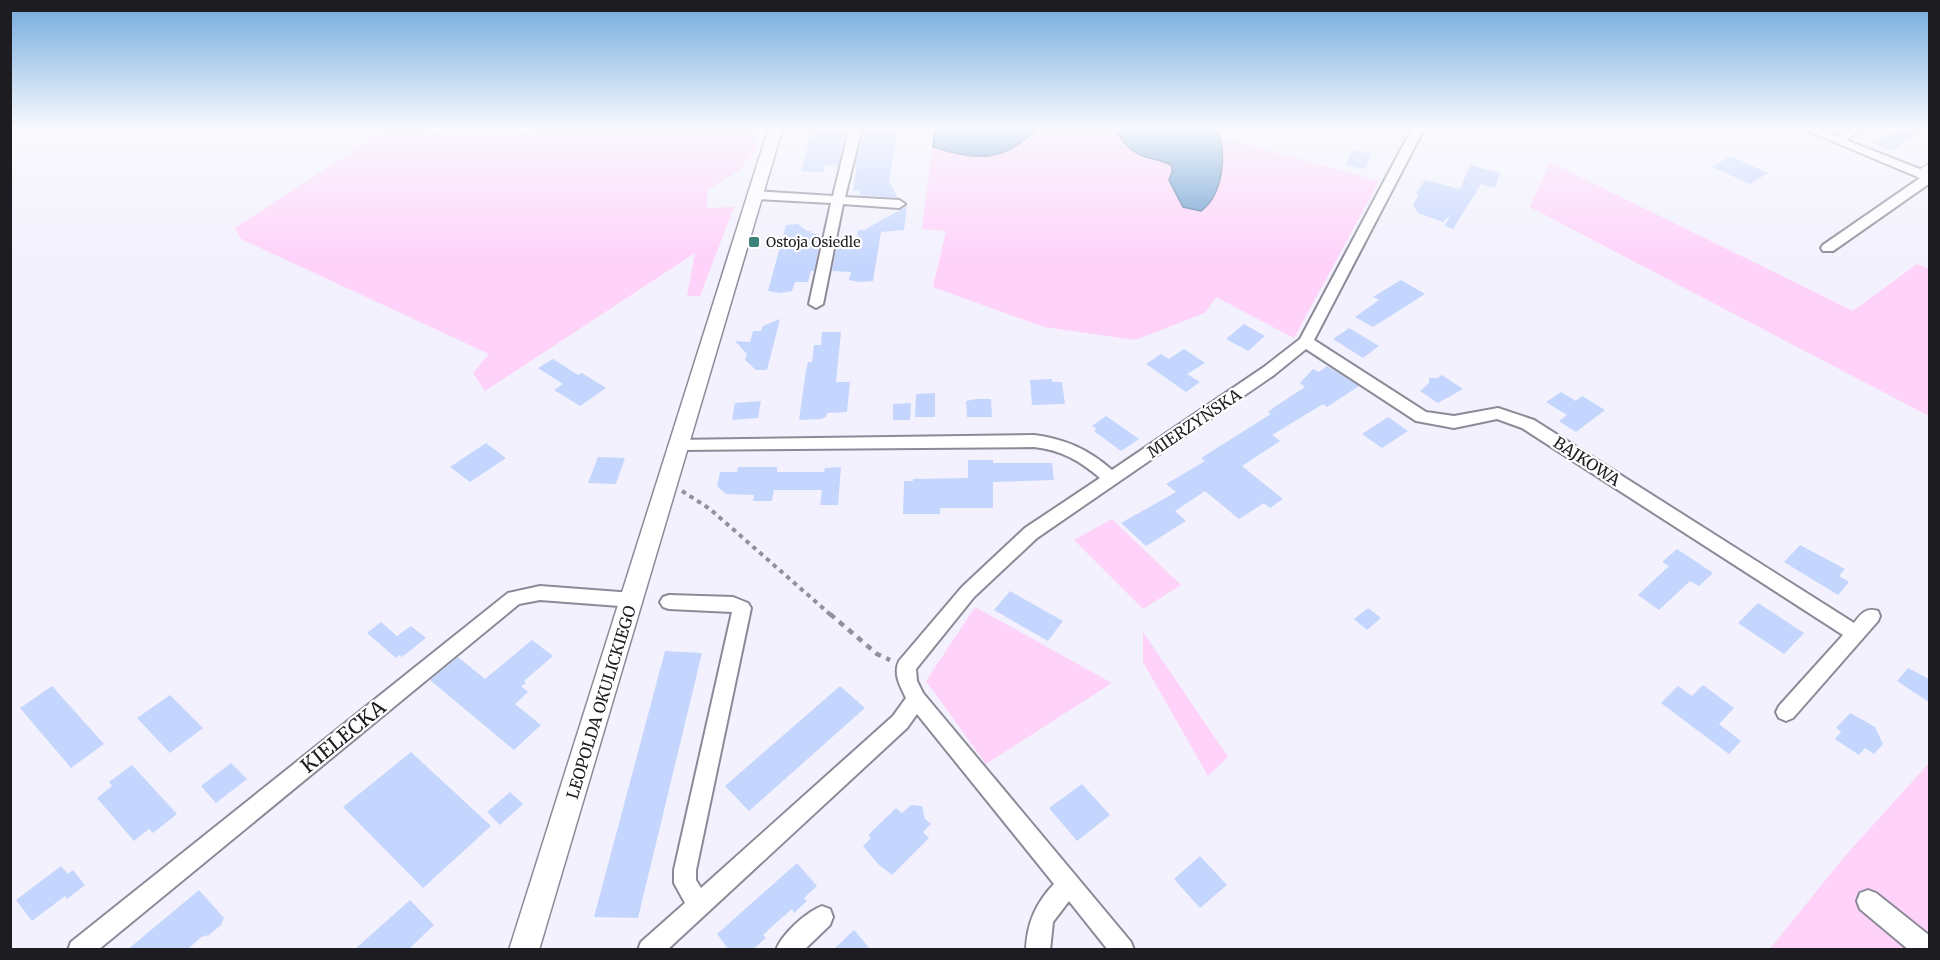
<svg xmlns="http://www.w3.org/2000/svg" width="1940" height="960" viewBox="0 0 1940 960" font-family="Merriweather,serif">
<rect width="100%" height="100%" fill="#f2f1fd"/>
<path fill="#ffd2fa" d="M 390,127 L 413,127 L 461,138 L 490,138 L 552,127 L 756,127 L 757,149 L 738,171 L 707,190 L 707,208 L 734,207 L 700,296 L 687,296 L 695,253 L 485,391 L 473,373 L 489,354 L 241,239 L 235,228 Z
M 935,127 L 996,155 C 1014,149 1026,140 1039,127 L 1113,127 C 1123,142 1131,153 1149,158 C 1158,160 1165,161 1172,166 L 1174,189 L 1183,207 L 1201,211 L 1222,172 L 1221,137 L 1379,181 L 1294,338 L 1216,297 L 1205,313 L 1135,340 L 1044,327 L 933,287 L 946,231 L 922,229 Z
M 1550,162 L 1853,311 L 1917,264 L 1929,269 L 1929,416 L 1530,207 Z
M 1112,519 L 1181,585 L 1143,609 L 1074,540 Z
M 975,607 L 1112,683 L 986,764 L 926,681 Z
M 1143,632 L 1228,757 L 1208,776 L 1143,662 Z
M 1929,763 L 1929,949 L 1769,950 L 1845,856 Z"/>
<path fill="#6099cc" stroke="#4c7499" stroke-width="1.5" d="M 935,127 L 1039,127 C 1004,163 978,161 933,147 Z
M 1113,127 L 1217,127 C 1227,152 1224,194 1201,211 L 1183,207 L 1169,180 L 1172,172 L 1172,166 C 1165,161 1158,160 1149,158 C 1130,153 1123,142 1113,127 Z"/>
<path fill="#c5d6fe" d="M 813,127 L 848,127 L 838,165 L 824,165 L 823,172 L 801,171 Z
M 864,127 L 898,127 L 889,181 L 898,198 L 860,195 L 860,190 L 853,191 L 857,166 L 855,166 Z
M 1902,127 L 1929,127 L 1892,151 L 1875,144 Z
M 1353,150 L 1372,154 L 1364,169 L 1345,165 Z
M 1730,156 L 1768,173 L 1750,184 L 1712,167 Z
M 1470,165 L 1500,173 L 1495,188 L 1481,184 L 1453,229 L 1445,226 L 1450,215 L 1443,222 L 1418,213 L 1413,205 L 1419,194 L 1416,193 L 1425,180 L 1460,189 Z
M 907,206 L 904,230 L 881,232 L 873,281 L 860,282 L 849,280 L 851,272 L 832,271 L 839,238 L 857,238 L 858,230 L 864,230 Z
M 798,224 L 807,231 L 811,231 L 810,233 L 819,234 L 819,237 L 821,237 L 814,271 L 811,271 L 808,282 L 795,282 L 792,291 L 781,293 L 768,291 L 786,225 Z
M 1401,280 L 1425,294 L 1373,327 L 1355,317 L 1379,300 L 1373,297 Z
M 780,319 L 767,370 L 756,370 L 745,360 L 747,354 L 735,341 L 750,342 L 753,331 L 761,331 L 763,326 Z
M 1244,324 L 1265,336 L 1248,351 L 1226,339 Z
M 1349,328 L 1379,346 L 1363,358 L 1333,339 Z
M 822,332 L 841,332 L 836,382 L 850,382 L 847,412 L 827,413 L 826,417 L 821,419 L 799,420 L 806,370 L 808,362 L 812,362 L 814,345 L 821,345 Z
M 1184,349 L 1205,363 L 1187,374 L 1200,382 L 1186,392 L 1146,364 L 1161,354 L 1169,359 Z
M 553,359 L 578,375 L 582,373 L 606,388 L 580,406 L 554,390 L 563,384 L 538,368 Z
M 1327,366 L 1359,386 L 1327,407 L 1323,404 L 1272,435 L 1280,441 L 1242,466 L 1283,499 L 1270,508 L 1264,503 L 1239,519 L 1205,491 L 1175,511 L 1186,521 L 1146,546 L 1121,523 L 1176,492 L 1166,484 L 1205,461 L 1201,458 L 1271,414 L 1268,412 L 1276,406 L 1305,387 L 1300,383 L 1313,369 L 1319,372 Z
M 1442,375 L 1463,389 L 1438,403 L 1420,391 L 1429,383 L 1429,378 L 1437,378 Z
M 1052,379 L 1052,382 L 1062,382 L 1065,404 L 1032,405 L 1030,380 Z
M 1561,392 L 1576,401 L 1582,396 L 1605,410 L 1576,432 L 1559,421 L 1567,415 L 1546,402 Z
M 935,393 L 935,417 L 915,417 L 916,394 Z
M 976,399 L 991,399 L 992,417 L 967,417 L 966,401 Z
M 761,401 L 758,418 L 732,420 L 735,403 Z
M 911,403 L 910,420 L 893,420 L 893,404 Z
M 1106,416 L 1129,432 L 1139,439 L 1121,451 L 1094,431 L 1097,429 L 1092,426 Z
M 1388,417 L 1408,431 L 1382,448 L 1362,434 Z
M 486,443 L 506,458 L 470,482 L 450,467 Z
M 598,457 L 625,458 L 616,484 L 588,483 Z
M 968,460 L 993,460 L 993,463 L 1052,463 L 1054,480 L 993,482 L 993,508 L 940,508 L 940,514 L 903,514 L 904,481 L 913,481 L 913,479 L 968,478 Z
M 738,467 L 777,467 L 777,472 L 824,472 L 825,468 L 841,467 L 838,505 L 820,505 L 822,490 L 774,490 L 772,501 L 753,501 L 754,495 L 726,494 L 717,486 L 720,472 L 737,472 Z
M 1800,545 L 1845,569 L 1839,576 L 1849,582 L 1838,595 L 1784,562 Z
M 1677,549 L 1713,573 L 1699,586 L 1690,581 L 1659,610 L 1638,595 L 1669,566 L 1662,562 Z
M 1010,591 L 1063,621 L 1048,641 L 994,610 Z
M 1758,603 L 1804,633 L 1784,654 L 1738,623 Z
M 1368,608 L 1381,618 L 1367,630 L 1354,619 Z
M 381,622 L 397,636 L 411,626 L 426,638 L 402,657 L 399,655 L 396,658 L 367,633 Z
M 532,640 L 553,656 L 524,681 L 526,683 L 521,686 L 528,692 L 515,704 L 541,725 L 514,750 L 430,680 L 458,657 L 485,679 Z
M 665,651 L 702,653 L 638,918 L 594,917 Z
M 1908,668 L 1929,679 L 1929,702 L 1897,681 Z
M 1703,685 L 1734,708 L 1719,724 L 1741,741 L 1729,754 L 1661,703 L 1678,686 L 1692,696 Z
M 52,686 L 104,744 L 71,768 L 20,708 Z
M 840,686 L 865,708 L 749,811 L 725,786 Z
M 170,695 L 203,728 L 170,753 L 137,718 Z
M 1850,713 L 1875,727 L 1883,744 L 1874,754 L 1865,748 L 1859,755 L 1835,739 L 1841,732 L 1836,728 Z
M 411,752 L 491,826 L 423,888 L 343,807 Z
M 231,763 L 247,779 L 216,803 L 201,786 Z
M 132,765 L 177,814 L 153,833 L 149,829 L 134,841 L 97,798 L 112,786 L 109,782 Z
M 1082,784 L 1110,815 L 1077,841 L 1049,808 Z
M 510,792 L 523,804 L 500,825 L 487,812 Z
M 911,805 L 922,806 L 925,819 L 931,824 L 923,832 L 929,838 L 892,875 L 878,864 L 863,846 L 871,838 L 868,835 L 896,808 L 902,813 Z
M 1200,856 L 1227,885 L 1200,908 L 1174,879 Z
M 797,863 L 817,886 L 804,898 L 807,901 L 794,913 L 792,909 L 777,922 L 763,935 L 766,938 L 752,950 L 729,950 L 717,934 Z
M 61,866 L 68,874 L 73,870 L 85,885 L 67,899 L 65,896 L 32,921 L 16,900 Z
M 199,890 L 224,918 L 221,925 L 209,935 L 201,937 L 187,950 L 127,950 Z
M 410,900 L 434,925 L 408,950 L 354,950 Z
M 854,930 L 871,950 L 833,950 Z"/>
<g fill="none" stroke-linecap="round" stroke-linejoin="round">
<defs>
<path id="service" d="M 1919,174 L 1930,167"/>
<path id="minor" d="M 850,127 L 862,127 L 845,197 L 899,200 L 905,204 L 899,208 L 843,204 L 823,304 L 816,308 L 809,304 L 831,203 L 755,199 L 749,195 L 755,191 L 833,196 Z
M 1413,127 L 1425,127 L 1314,340 L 1426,412 L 1454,416 L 1498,408 L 1534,420 L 1854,623 C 1861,614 1866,607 1878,611 L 1880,616 L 1878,621 L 1793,718 L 1786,721 L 1779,718 L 1776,712 L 1779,706 L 1843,635 L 1522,428 L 1497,419 L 1454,428 L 1416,421 L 1306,349 L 1274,375 L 1037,538 L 974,597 L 916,669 L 917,681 L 923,693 L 1131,942 L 1134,950 L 1108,950 L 1069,901 L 1053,922 L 1050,950 L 1026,950 C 1027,923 1036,903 1054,884 L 917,714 L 907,728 L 667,950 L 638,950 L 641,942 L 685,903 L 674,883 L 674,870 L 732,612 L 669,609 L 663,607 L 660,602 L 663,597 L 669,595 L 733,597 L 748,603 L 751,608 L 696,870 L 696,880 L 701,888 L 893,716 L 906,698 C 900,686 893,674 899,661 L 962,587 L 1025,528 L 1100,478 C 1079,460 1061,450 1034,447 L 678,450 L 672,448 L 670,444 L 672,440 L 1034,435 C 1065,439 1088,449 1112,470 L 1264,367 L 1300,339 Z
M 1799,127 L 1814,127 L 1836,136 L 1851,127 L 1865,127 L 1846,140 L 1930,173 L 1930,183 L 1833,251 L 1823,251 L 1821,248 L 1823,245 L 1920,178 Z
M 540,586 L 633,593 L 639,595 L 642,600 L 639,605 L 633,607 L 540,600 L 519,604 L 98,950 L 68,950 L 71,942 L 508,593 Z
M 1868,890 L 1876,893 L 1930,936 L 1930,950 L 1909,950 L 1860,909 L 1857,901 L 1860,893 Z
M 822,906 L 830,909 L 833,917 L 830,925 L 804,950 L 776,950 C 782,934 806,912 822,906 Z"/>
<path id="tertiary" d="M 769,127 L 783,127 L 539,950 L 509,950 Z"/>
</defs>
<use href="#service" stroke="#8b8a98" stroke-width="9"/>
<use href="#minor" stroke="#8b8a98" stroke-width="4"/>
<use href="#tertiary" stroke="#8b8a98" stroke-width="3"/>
<path stroke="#92919a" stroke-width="4" stroke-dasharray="4.5 4.5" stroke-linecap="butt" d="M 682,491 L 710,509 L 832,616"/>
<path stroke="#92919a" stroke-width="4.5" stroke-dasharray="6 6" stroke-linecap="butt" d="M 830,614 L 877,654 L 890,660"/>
<use href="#service" stroke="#fff" stroke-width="7"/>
<use href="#minor" fill="#fff" fill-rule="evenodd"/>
<use href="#tertiary" fill="#fff" fill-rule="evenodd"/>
</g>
<linearGradient id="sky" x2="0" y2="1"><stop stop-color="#71a9dd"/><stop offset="0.49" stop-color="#f9f9fe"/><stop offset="1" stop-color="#f9f9fe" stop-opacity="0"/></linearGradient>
<rect width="1940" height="261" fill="url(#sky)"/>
<rect fill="#3d837a" stroke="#fff" stroke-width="2" x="748" y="236" width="12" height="12" rx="3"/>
<g text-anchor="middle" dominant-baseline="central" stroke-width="4.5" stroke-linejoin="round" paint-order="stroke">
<g font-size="14" fill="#1c1c21" stroke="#fff" text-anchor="start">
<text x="766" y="242">Ostoja Osiedle</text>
</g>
<g font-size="16" fill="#1c1c21" stroke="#fff">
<text transform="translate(1194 423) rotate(-34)">MIERZYŃSKA</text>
<text transform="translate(1587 461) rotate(33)">BAJKOWA</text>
<text transform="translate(601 702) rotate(-73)">LEOPOLDA OKULICKIEGO</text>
</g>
<g font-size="20" fill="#1c1c21" stroke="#fff">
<text transform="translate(343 736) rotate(-39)">KIELECKA</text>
</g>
</g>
<rect width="1940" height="960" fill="none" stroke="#1c1c21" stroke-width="24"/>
</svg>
